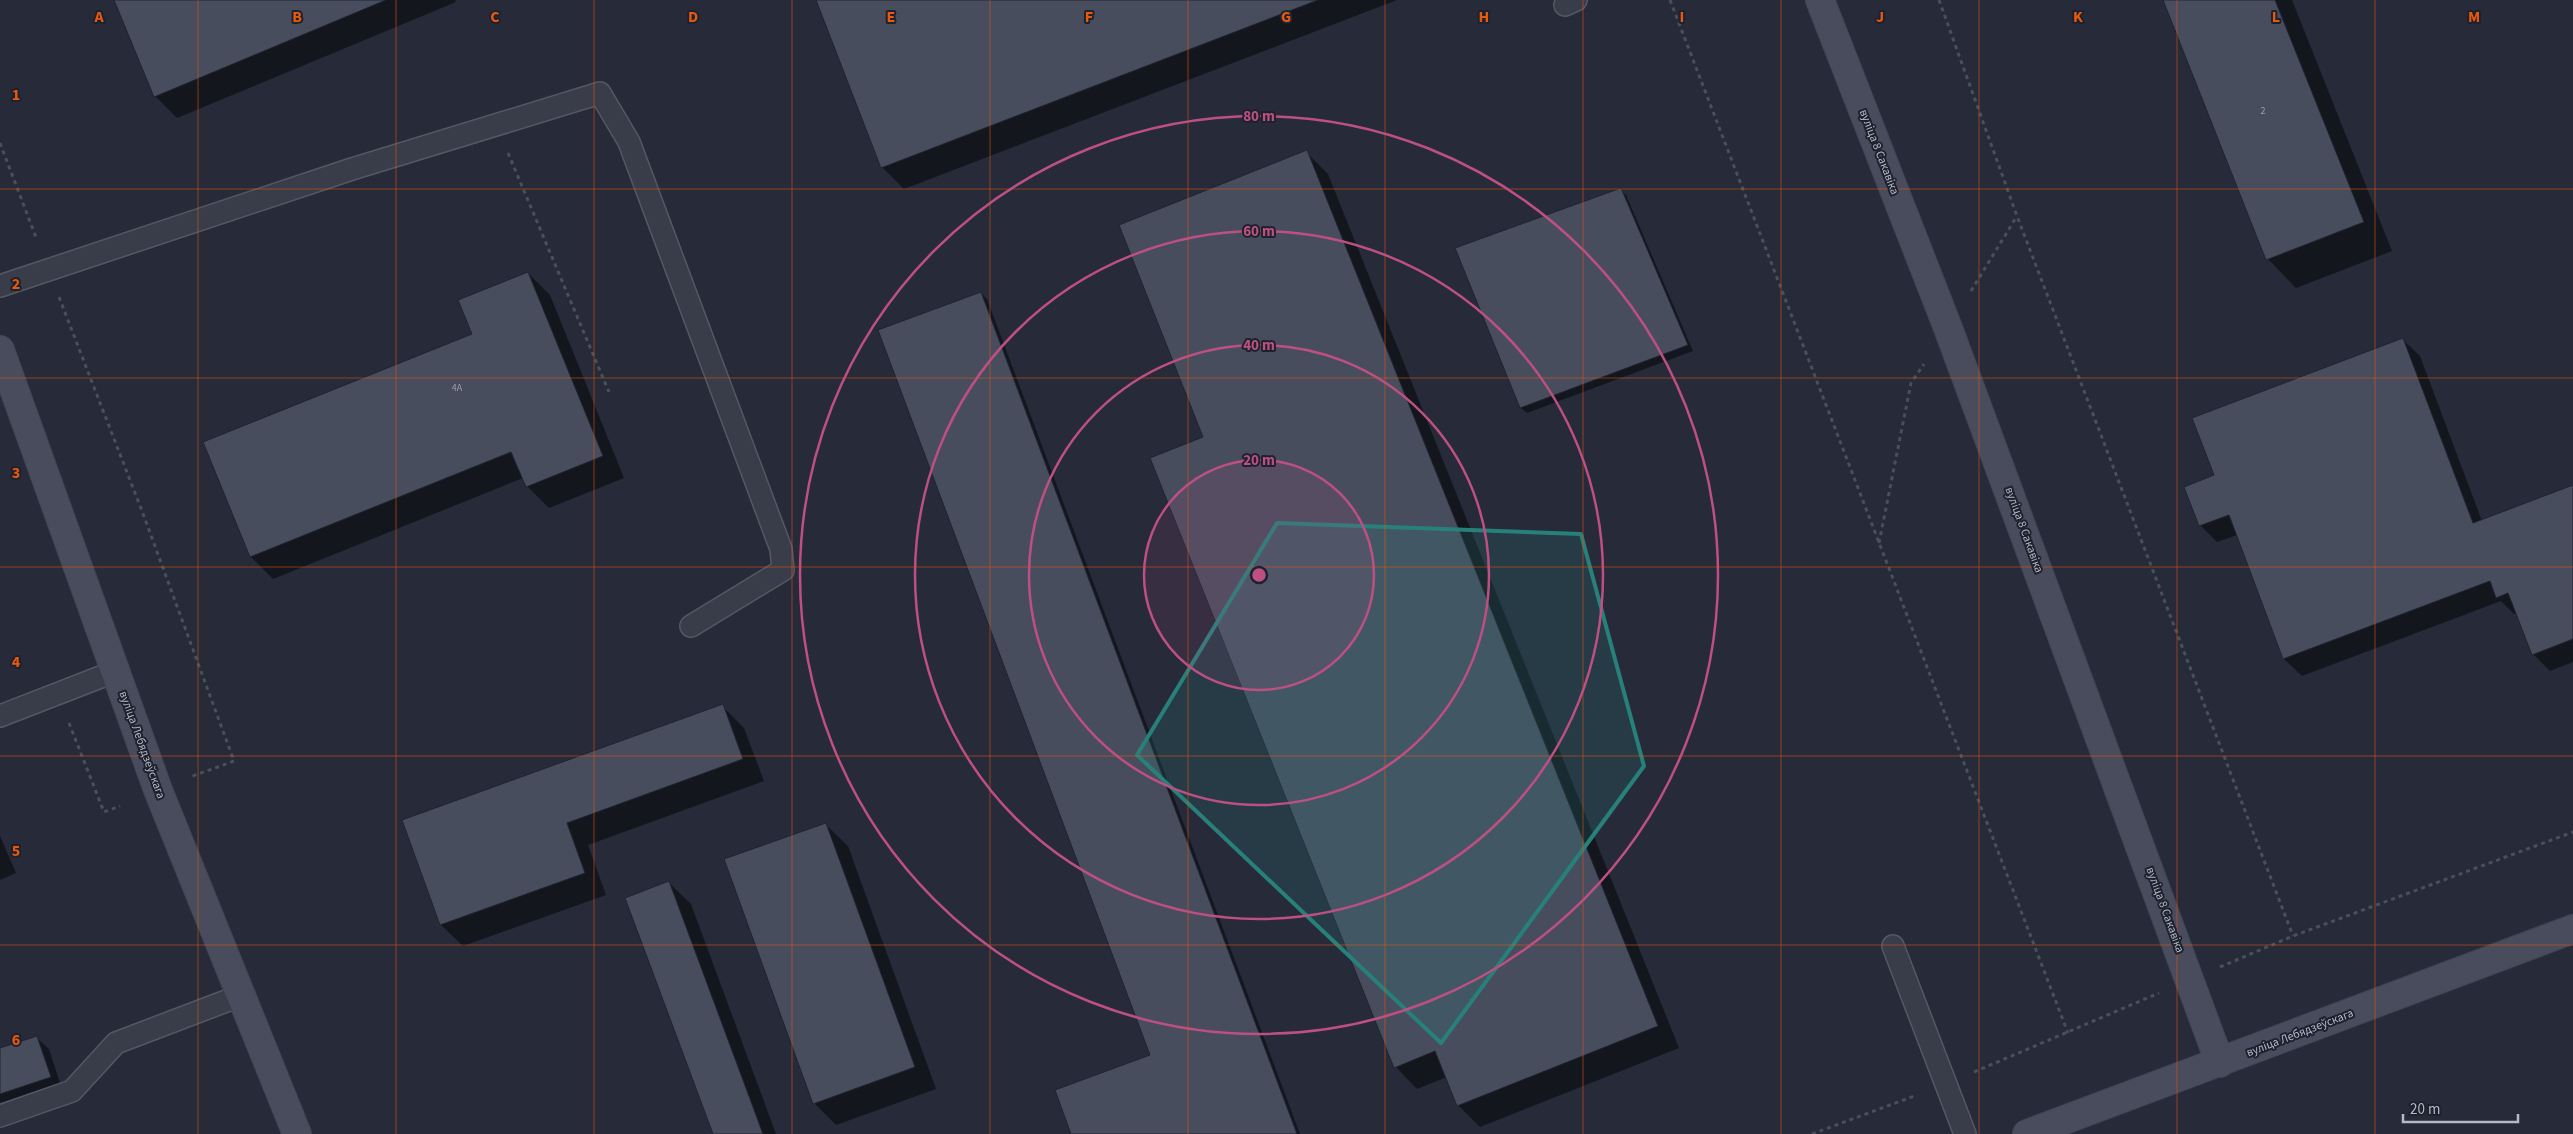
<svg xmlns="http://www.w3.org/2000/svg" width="2573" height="1134" viewBox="0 0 2573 1134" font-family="'Source Sans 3',sans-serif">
<rect width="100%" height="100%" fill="#262a39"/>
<path fill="#0007" d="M 115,0 L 455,0 L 456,2 L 177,118 L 155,96 Z
M 817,0 L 1397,0 L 904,189 L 882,167 Z
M 2164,0 L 2292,0 L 2392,251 L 2296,288 L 2268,259 Z
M 1306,152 L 1328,174 L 1679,1048 L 1480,1127 L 1458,1105 L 1447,1077 L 1417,1089 L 1396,1067 L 1205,438 Z
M 1621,190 L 1626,195 L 1693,351 L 1527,413 L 1521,408 L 1456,248 Z
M 528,273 L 550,295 L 624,478 L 549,508 L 527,486 L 523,478 L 273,579 L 251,557 L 205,443 L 474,334 Z
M 981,293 L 987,299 L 1300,1134 L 1072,1134 L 1152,1056 Z
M 2402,339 L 2420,356 L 2482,521 L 2573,487 L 2573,662 L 2550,671 L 2533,654 L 2517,613 L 2514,614 L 2501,601 L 2302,676 L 2284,659 L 2237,535 L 2217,542 L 2200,525 L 2216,476 Z
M 722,706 L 744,728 L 764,781 L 588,845 L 606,895 L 463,946 L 441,925 L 403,821 Z
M 826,825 L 848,846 L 936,1089 L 836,1125 L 814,1103 Z
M 0,836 L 16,873 L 0,880 Z
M 669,883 L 691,904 L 776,1134 L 714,1134 Z
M 37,1038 L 49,1049 L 62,1089 L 0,1109 L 0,1050 Z"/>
<path fill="#484d5e" stroke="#202431" d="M 114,0 L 386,0 L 154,97 Z
M 816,0 L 1318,0 L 881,168 Z
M 2163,0 L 2275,0 L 2364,222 L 2266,260 Z
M 1307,150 L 1658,1026 L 1457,1106 L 1435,1051 L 1394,1068 L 1150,458 L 1203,437 L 1119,225 Z
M 1621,188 L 1688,345 L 1520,408 L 1455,248 Z
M 528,272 L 603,456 L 526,487 L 511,452 L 250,557 L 203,442 L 472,334 L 458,300 Z
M 981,292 L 1297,1134 L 1071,1134 L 1055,1090 L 1150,1055 L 878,330 Z
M 2403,338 L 2473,523 L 2573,485 L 2573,639 L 2532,655 L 2508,593 L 2496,598 L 2490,581 L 2283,659 L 2229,515 L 2199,526 L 2184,487 L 2214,475 L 2192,418 Z
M 723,704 L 743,759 L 567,823 L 585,873 L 440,925 L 402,820 Z
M 826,823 L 915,1067 L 813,1104 L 724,859 Z
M 669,881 L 763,1134 L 713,1134 L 625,898 Z
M 37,1036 L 51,1077 L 0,1094 L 0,1048 Z"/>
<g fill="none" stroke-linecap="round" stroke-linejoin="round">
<defs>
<path id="lane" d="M 1565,5 L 1576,0
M 0,286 L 352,169 L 600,93 L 629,142 L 781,549 L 783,570 L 691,626
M 0,716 L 116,671
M 1893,946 L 1965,1134
M 0,1116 L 72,1091 L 116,1043 L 242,995"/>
<path id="secondary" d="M 1820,0 L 1948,328 L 2220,1063
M 0,350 L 158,790 L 297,1134
M 2027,1134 L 2573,929"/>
</defs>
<use href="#lane" stroke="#545865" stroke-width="24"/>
<use href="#secondary" stroke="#424653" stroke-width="30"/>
<path stroke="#465258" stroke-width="3" stroke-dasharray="4 4" stroke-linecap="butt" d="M 1670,0 L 2068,1033
M 1939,0 L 2017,216 L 2293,936
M 0,143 L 37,240
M 508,153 L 609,392
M 1971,291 L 2017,216
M 59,297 L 142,511 L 234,761 L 190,777
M 1879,543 L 1911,383 L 1924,364
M 69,723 L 104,812 L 120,806
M 2220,967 L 2293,936 L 2573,832
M 1974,1072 L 2159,993
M 1812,1134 L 1917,1095"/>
<use href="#lane" stroke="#393d4a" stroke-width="21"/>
<use href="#secondary" stroke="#484c5c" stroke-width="28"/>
</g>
<path fill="#28807b" fill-opacity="0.2" stroke="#28807b" stroke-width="4" stroke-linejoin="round" d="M 1277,523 L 1581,534 L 1644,766 L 1441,1043 L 1137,755 Z"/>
<path fill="none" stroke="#e8590c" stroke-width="1" stroke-opacity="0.55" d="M 198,0 L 198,1134M 396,0 L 396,1134M 594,0 L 594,1134M 792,0 L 792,1134M 990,0 L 990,1134M 1188,0 L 1188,1134M 1385,0 L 1385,1134M 1583,0 L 1583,1134M 1781,0 L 1781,1134M 1979,0 L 1979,1134M 2177,0 L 2177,1134M 2375,0 L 2375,1134M 0,189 L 2573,189M 0,378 L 2573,378M 0,567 L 2573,567M 0,756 L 2573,756M 0,945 L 2573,945"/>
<circle cx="1259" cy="575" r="115" fill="#bd5080" fill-opacity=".12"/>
<g fill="none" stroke="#bd5080" stroke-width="2.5">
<circle cx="1259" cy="575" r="115"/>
<circle cx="1259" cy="575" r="230"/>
<circle cx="1259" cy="575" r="344"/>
<circle cx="1259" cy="575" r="459"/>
</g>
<g text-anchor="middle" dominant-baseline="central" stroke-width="4" stroke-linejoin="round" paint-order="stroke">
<g font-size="10" fill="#9a9dab">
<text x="2263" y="111">2</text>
<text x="457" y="388">4А</text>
</g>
<g font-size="12" fill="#b5b8c5" stroke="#1e222f">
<text transform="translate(1879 152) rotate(69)">вуліца 8 Сакавіка</text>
<text transform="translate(2024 530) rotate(70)">вуліца 8 Сакавіка</text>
<text transform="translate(142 745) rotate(70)">вуліца Лебядзеўскага</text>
<text transform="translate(2165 910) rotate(70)">вуліца 8 Сакавіка</text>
<text transform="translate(2300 1033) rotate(-21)">вуліца Лебядзеўскага</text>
</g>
</g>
<g font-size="16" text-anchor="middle" font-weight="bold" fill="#e8590c" stroke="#1e222f" stroke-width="4" stroke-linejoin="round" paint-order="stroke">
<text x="99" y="22">A</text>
<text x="297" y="22">B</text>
<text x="495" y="22">C</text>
<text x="693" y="22">D</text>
<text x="891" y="22">E</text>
<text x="1089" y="22">F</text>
<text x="1286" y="22">G</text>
<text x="1484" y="22">H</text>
<text x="1682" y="22">I</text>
<text x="1880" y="22">J</text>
<text x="2078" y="22">K</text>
<text x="2276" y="22">L</text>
<text x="2474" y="22">M</text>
<text x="16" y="100">1</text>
<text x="16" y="289">2</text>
<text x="16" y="478">3</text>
<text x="16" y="667">4</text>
<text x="16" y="856">5</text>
<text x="16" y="1045">6</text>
</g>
<circle cx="1259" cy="575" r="8" fill="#bd5080" stroke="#1e222f" stroke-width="2.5"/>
<g font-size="15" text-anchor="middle" font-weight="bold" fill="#bd5080" stroke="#1e222f" stroke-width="4" stroke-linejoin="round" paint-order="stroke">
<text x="1259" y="121">80 m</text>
<text x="1259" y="236">60 m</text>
<text x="1259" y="350">40 m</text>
<text x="1259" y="465">20 m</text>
</g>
<path d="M2403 1114v8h115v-8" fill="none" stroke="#b5b8c5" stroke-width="2.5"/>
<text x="2410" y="1114" font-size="15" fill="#b5b8c5" stroke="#1e222f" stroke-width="4" paint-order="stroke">20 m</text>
</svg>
